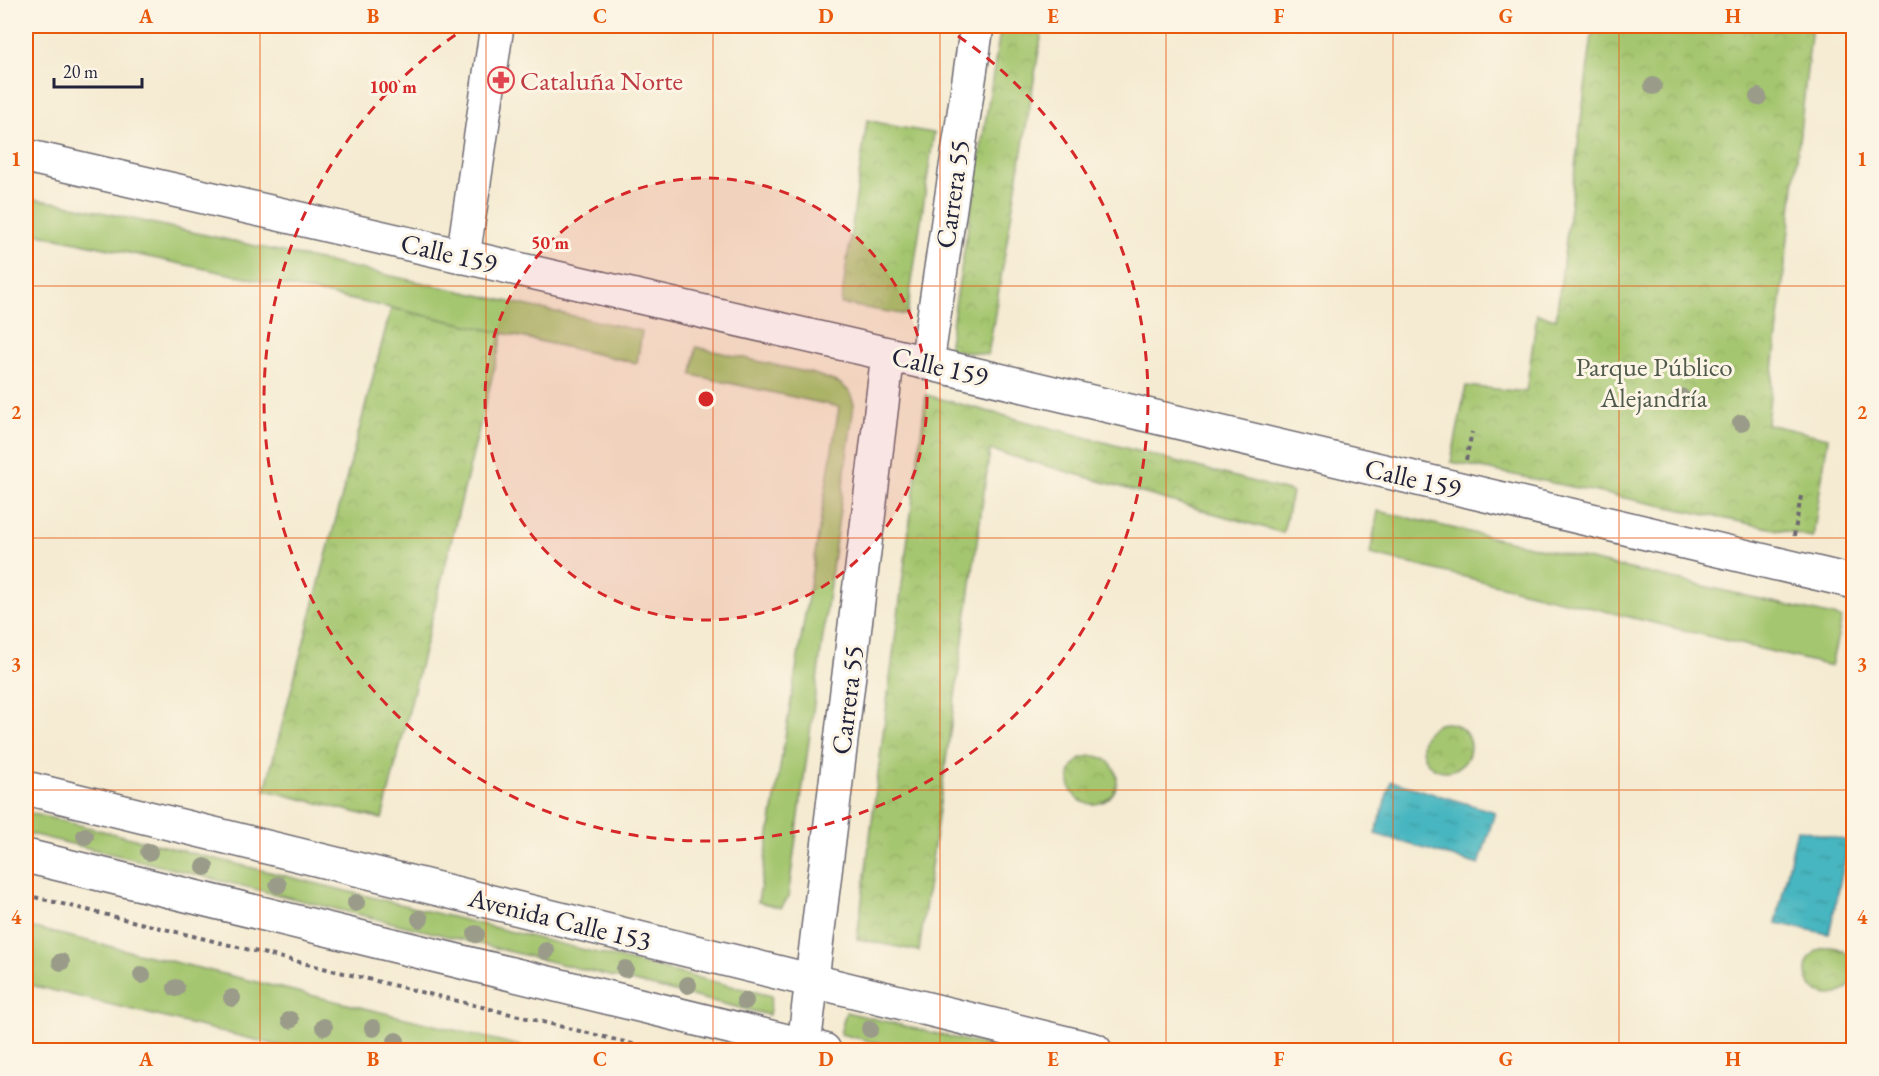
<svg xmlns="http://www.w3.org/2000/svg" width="1879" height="1076" viewBox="0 0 1879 1076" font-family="'EB Garamond',serif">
<defs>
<pattern id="park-crowns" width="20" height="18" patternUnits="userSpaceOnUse" patternTransform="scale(1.5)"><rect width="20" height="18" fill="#a5c66f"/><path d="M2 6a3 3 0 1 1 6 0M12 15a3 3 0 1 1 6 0" fill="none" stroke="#8eaa61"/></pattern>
<pattern id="water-ripples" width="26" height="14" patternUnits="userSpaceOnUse" patternTransform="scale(1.5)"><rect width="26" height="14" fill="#47b6c0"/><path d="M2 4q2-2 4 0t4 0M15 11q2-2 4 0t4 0" fill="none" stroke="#3b949d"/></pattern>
</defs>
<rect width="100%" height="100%" fill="#fcf5e5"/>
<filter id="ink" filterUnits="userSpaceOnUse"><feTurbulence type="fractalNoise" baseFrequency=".0167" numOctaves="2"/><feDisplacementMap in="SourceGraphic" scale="12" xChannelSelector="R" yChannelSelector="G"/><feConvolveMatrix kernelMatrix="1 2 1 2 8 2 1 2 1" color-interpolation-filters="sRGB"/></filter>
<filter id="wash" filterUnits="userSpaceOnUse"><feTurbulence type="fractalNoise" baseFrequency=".008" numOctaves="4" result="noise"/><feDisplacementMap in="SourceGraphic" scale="24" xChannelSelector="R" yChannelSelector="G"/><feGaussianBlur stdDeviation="1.35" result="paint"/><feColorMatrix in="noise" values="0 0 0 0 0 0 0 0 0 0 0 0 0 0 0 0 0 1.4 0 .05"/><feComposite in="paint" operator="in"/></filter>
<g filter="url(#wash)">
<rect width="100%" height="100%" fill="#f5ebd2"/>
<path fill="#a5c66f" stroke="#647455" stroke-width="1.5" d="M 32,199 L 60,203 L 642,331 L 637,363 L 391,308 L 29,232 L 26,244 L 26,202 Z
M 696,347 L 814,374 L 839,383 L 850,392 L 854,404 L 788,898 L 781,908 L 758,902 L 839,407 L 692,375 Z
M 1378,511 L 1842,618 L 1831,666 L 1370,554 Z
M 26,812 L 772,996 L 769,1015 L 26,833 Z
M 26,926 L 537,1050 L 297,1050 L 26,984 Z
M 846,1012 L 1005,1050 L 907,1050 L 840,1034 Z"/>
<path fill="url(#park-crowns)" stroke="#647455" stroke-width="1.5" d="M 1001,26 L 1043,26 L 988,355 L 948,349 Z
M 1593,26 L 1812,26 L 1767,424 L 1828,438 L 1813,537 L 1451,462 L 1466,386 L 1526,392 L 1537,314 L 1556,319 Z
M 867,120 L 898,127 L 934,133 L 907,315 L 841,304 Z
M 391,308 L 503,333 L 382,819 L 265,790 Z
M 926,395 L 1292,492 L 1283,533 L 990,450 L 919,951 L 857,939 Z
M1422 747a24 24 0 1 1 48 0a24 24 0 1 1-48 0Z
M1069 780a24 24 0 1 1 48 0a24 24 0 1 1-48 0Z
M1806 971a24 24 0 1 1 48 0a24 24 0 1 1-48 0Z"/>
<path fill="url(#water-ripples)" stroke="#346c7e" stroke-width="1.5" d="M 1391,781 L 1495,812 L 1479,865 L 1375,834 Z
M 1797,829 L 1849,841 L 1829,934 L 1776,923 Z"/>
</g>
<g filter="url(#ink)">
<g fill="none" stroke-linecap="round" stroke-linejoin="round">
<defs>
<path id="minor" d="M 26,156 L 927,363 L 1854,582
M 463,257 L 497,26
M 927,363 L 977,26
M 804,1045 L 888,354"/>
<path id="major" d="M 26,788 L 1095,1050
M 26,856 L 824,1050"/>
</defs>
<use href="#minor" stroke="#6c6870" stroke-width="36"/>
<use href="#major" stroke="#6c6870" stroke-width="36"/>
<path stroke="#6c6870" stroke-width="4" stroke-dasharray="4.5 4.5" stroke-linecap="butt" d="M 1466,460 L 1472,432
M 1794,536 L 1801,496
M 26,895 L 657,1050"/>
<use href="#minor" stroke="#fff" stroke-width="33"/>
<use href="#major" stroke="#fff" stroke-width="33"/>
</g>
<g fill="#9a9c89">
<circle cx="1653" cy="86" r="9"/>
<circle cx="1758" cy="97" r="9"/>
<circle cx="1681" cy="397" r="9"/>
<circle cx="1741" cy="423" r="9"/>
<circle cx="85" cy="836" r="9"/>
<circle cx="149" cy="852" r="9"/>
<circle cx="205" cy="867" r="9"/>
<circle cx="278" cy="885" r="9"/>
<circle cx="356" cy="903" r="9"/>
<circle cx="420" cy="919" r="9"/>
<circle cx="476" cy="934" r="9"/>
<circle cx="546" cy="951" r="9"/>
<circle cx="61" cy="962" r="9"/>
<circle cx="625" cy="969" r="9"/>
<circle cx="142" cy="975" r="9"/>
<circle cx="688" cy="985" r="9"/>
<circle cx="176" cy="988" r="9"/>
<circle cx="232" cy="998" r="9"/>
<circle cx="745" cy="1001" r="9"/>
<circle cx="290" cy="1020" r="9"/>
<circle cx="324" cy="1027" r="9"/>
<circle cx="373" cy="1028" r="9"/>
<circle cx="870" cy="1029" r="9"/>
<circle cx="396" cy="1041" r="9"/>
</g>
</g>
<path fill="none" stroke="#e8590c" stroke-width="1.5" stroke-opacity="0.55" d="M 260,26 L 260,1050M 486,26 L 486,1050M 713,26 L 713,1050M 940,26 L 940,1050M 1166,26 L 1166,1050M 1393,26 L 1393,1050M 1619,26 L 1619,1050M 26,286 L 1854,286M 26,538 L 1854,538M 26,790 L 1854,790"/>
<circle cx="706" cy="399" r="221" fill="#d62828" fill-opacity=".12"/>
<g fill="none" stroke="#d62828" stroke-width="3" stroke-dasharray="10 8">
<circle cx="706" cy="399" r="221"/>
<path d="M943 26A442 442 0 1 1 469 26"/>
</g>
<defs>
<symbol id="pharmacy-ring" viewBox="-11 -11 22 22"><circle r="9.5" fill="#fcf5e5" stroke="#e0444e" stroke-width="1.5"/><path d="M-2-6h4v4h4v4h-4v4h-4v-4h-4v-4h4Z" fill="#e0444e"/></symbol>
</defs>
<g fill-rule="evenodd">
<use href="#pharmacy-ring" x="486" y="65" width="30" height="30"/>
</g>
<g text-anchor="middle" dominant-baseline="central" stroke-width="6" stroke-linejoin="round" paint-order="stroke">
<g font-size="27" fill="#be3a42" stroke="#fcf5e5" text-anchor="start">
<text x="520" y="80">Cataluña Norte</text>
</g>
<g font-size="27" fill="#22223b" stroke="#fcf5e5">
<text transform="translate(952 194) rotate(-82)">Carrera 55</text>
<text transform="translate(449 253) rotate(13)">Calle 159</text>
<text transform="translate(940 366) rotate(13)">Calle 159</text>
<text transform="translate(1413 478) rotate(13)">Calle 159</text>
<text transform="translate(847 700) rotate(-83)">Carrera 55</text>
<text transform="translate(560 919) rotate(14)">Avenida Calle 153</text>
</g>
<g font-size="27" fill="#505b4d" stroke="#fcf5e5">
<text x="1654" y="366">Parque Público<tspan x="1654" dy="31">Alejandría</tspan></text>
</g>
</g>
<circle cx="706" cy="399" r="9" fill="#d62828" stroke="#fcf5e5" stroke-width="3"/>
<g font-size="18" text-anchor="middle" font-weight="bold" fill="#d62828" stroke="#fcf5e5" stroke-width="6" stroke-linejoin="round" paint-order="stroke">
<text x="393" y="93">100 m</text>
<text x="550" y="249">50 m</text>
</g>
<rect width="1879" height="1076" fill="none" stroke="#fcf5e5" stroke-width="66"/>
<path d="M54 78v9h88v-9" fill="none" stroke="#22223b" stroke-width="3"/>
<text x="63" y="78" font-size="18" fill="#22223b" stroke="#fcf5e5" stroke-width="4.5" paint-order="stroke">20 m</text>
<rect x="33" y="33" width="1813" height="1010" fill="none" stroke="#e8590c" stroke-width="2"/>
<g font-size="20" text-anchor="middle" font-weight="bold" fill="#e8590c">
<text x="146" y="23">A</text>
<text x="373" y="23">B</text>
<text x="600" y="23">C</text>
<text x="826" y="23">D</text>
<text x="1053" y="23">E</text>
<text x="1279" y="23">F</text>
<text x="1506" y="23">G</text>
<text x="1733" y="23">H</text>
<text x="16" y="166">1</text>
<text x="1862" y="166">1</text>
<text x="16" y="419">2</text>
<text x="1862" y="419">2</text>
<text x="16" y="671">3</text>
<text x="1862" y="671">3</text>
<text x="16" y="924">4</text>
<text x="1862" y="924">4</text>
<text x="146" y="1066">A</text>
<text x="373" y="1066">B</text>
<text x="600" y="1066">C</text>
<text x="826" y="1066">D</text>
<text x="1053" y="1066">E</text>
<text x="1279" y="1066">F</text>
<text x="1506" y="1066">G</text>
<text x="1733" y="1066">H</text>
</g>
</svg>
